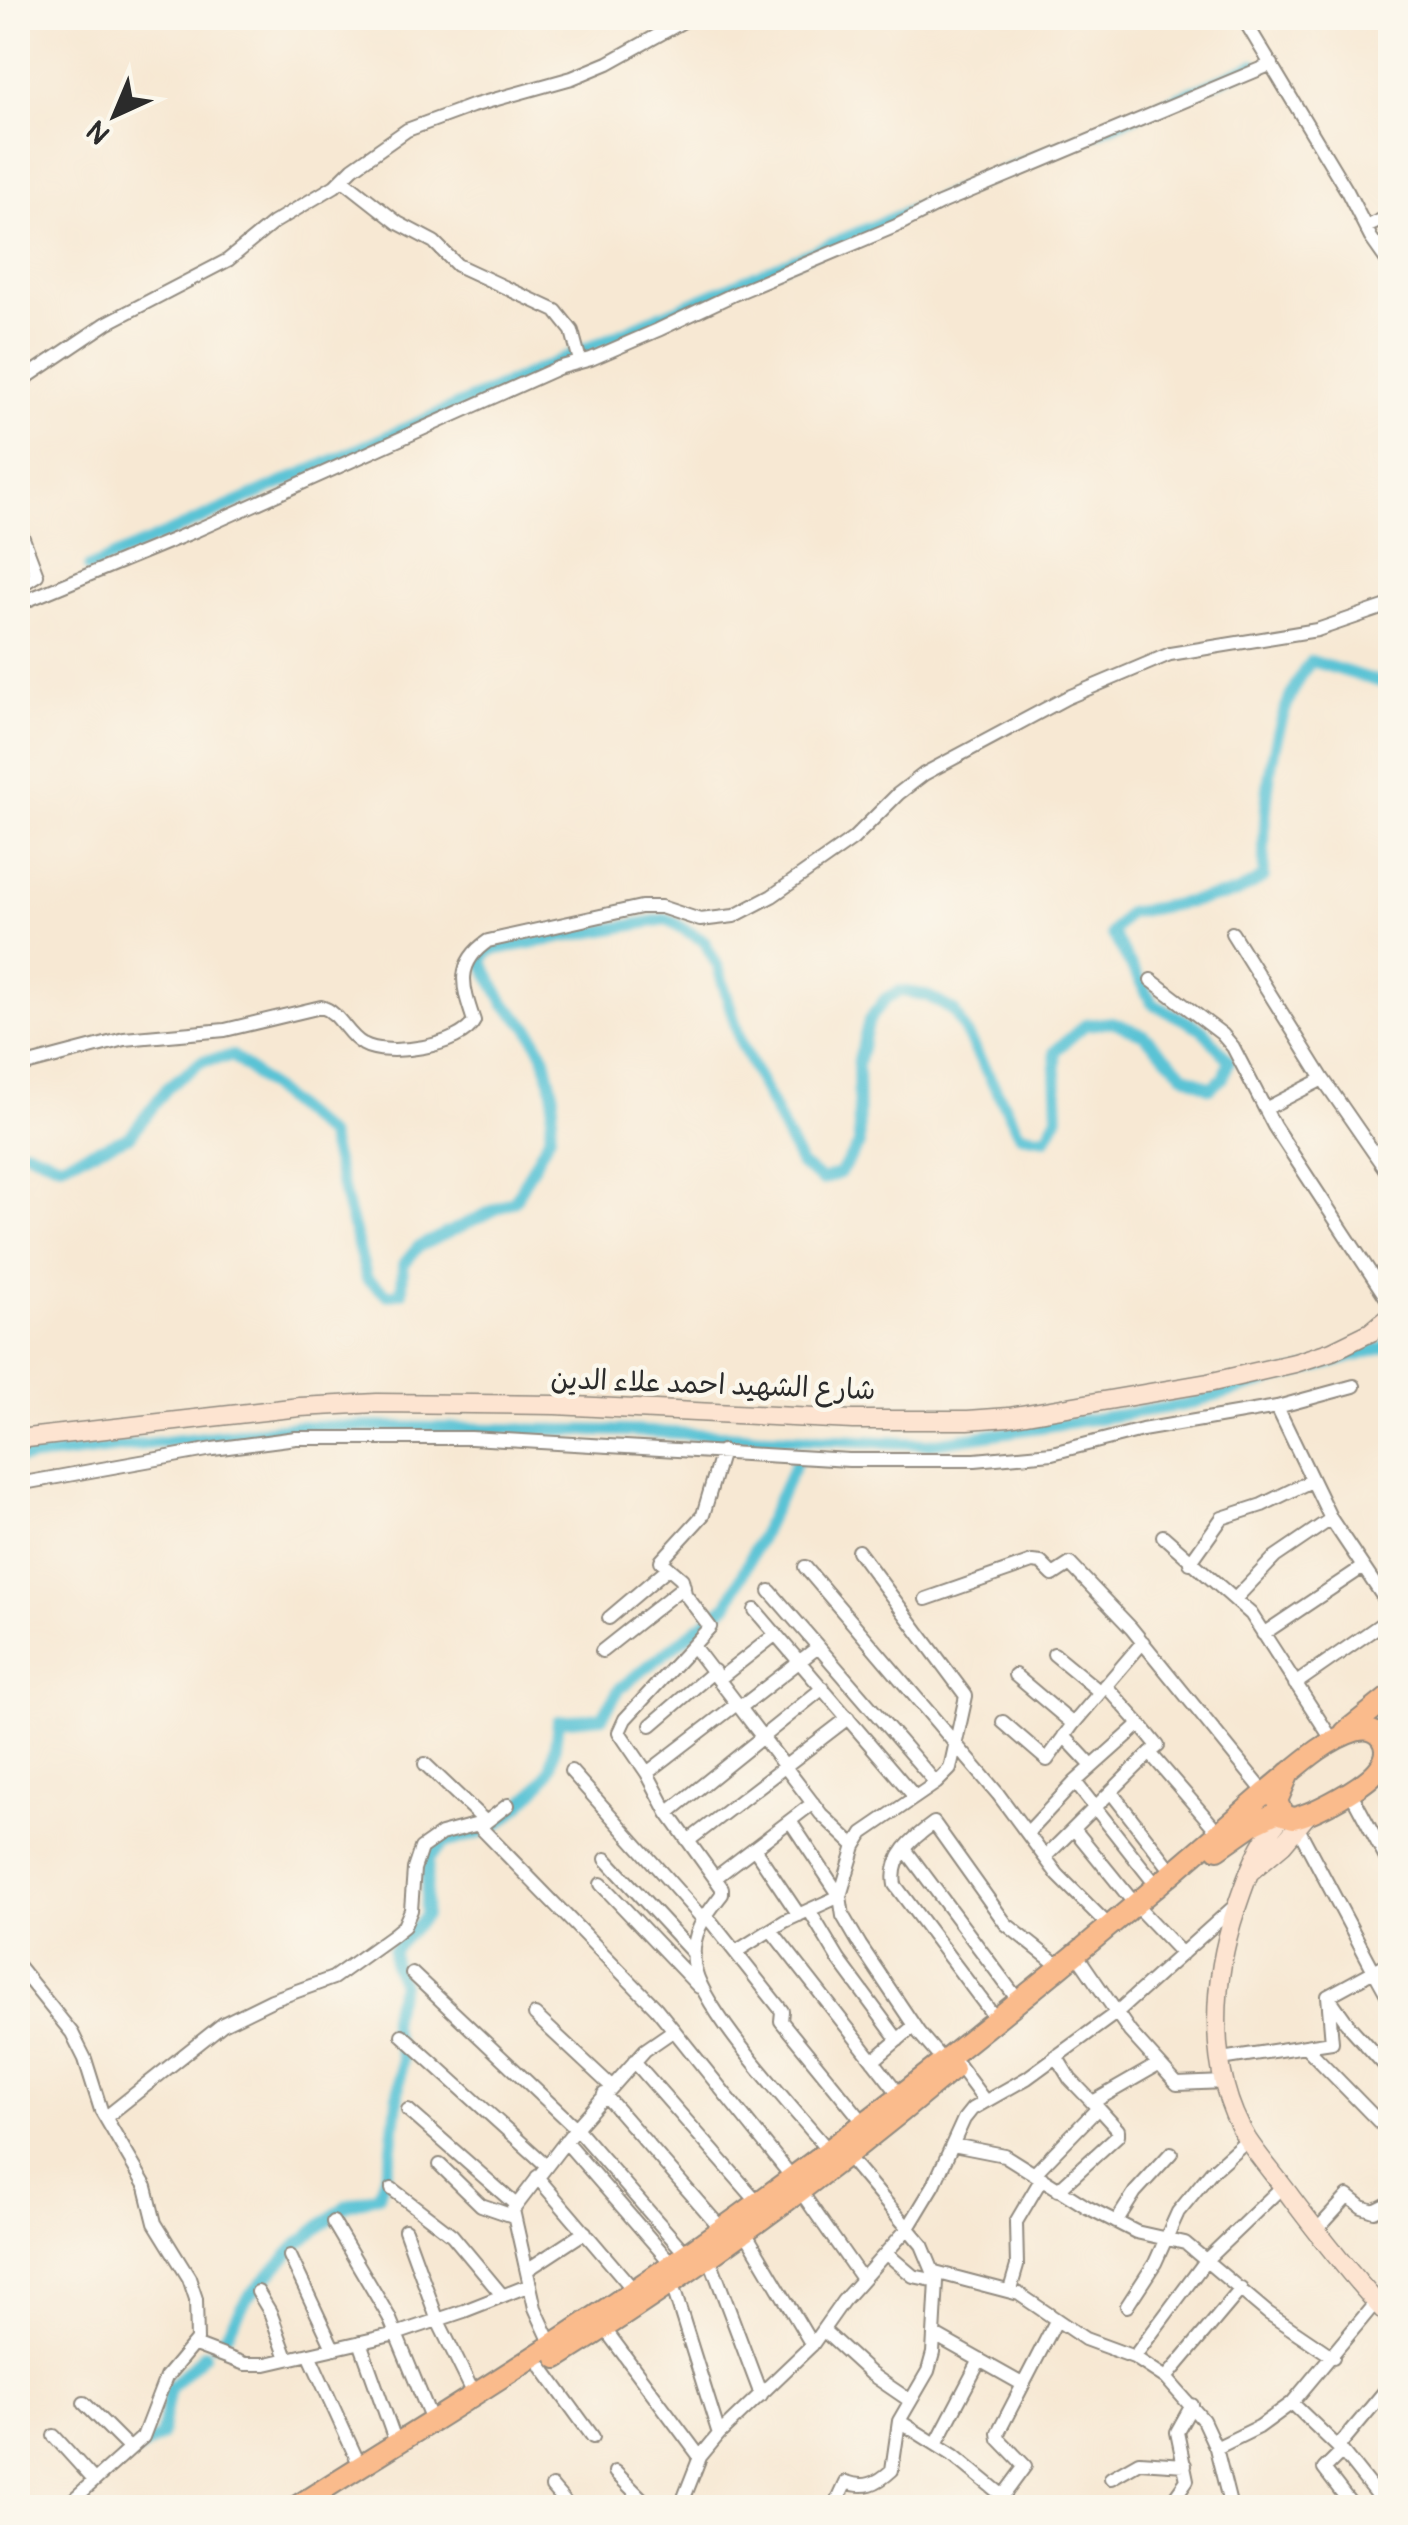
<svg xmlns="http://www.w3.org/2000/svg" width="1408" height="2525" viewBox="0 0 1408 2525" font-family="Pangolin,'Playpen Sans Arabic',sans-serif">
<rect width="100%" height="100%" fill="#fbf7ec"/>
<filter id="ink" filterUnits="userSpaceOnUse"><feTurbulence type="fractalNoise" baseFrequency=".01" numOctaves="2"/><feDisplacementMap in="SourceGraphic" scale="20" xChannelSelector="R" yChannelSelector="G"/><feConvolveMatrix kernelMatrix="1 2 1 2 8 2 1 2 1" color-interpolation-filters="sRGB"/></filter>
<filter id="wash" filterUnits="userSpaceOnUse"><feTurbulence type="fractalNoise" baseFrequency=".0048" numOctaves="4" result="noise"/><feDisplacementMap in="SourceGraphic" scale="40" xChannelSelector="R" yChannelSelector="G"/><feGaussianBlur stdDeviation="2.25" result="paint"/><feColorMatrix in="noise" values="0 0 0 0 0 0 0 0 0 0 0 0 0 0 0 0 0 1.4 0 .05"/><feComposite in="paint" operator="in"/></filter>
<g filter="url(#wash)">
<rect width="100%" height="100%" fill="#f7e8d3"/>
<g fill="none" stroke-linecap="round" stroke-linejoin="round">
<path stroke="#5ac3d5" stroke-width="12" d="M 89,568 L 658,317 L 1255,65
M 18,1151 L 25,1150 L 60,1164 L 130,1136 L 168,1087 L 202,1061 L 233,1056 L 328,1136 L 367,1279 L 388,1295 L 402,1292 L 403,1265 L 418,1247 L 515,1200 L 550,1135 L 554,1096 L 545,1058 L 530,1029 L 504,1003 L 481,960 L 491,950 L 667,919 L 704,941 L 718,967 L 741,1043 L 801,1165 L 822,1180 L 840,1173 L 859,1145 L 858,1064 L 869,1020 L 886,998 L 900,991 L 926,995 L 954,1011 L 1020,1134 L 1046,1138 L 1058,1116 L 1055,1051 L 1085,1025 L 1113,1022 L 1144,1035 L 1184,1074 L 1210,1088 L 1223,1078 L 1229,1061 L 1202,1029 L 1153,1004 L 1112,933 L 1128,913 L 1237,893 L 1264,877 C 1263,811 1269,715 1311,661 L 1390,685
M 18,1459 L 299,1426 L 628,1431 L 929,1444 L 1184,1405 L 1390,1346
M 488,1830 C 505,1821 543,1787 550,1769 C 555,1754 556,1736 558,1721 L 602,1717 L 620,1688 L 728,1604 L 796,1463
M 216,2344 L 228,2332 L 247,2298 L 299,2243 L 347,2205 L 379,2195 L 391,2155 L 402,2059 C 400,2047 394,2037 392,2026 C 390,2011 398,1997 402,1984 L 394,1965 L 393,1950 L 425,1916 L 428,1858 L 444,1843 L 480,1833
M 125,2458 L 161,2436 L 170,2388 L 205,2354"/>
</g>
</g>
<g filter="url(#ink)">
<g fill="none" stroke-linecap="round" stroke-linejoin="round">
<defs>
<path id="street" d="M 1243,18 L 1347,191 L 1371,238 L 1390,265
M 342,179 L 398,223 L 434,242 L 457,265 L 556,311 L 572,331 L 580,361
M 1366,227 L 1390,216
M 18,383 L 107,323 L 228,260 L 273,223 L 335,186 L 353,168 L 407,130 L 472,106 L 572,78 L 608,63 L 689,18
M 18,525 L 37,575 L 18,587
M 18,604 L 197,530 L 558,368 L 591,359 L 658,330 L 732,295 L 896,226 L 939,204 L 1272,64
M 1232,933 L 1323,1079 L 1390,1176
M 1151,980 L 1222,1034 L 1233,1047 L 1274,1126 L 1390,1303
M 18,1067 L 124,1039 L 225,1030 L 321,1007 C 340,1012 346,1035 363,1044 C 387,1058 462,1046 474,1021 C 463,988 454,964 488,941 L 641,907 L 661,907 L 700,920 L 734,916 L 772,896 L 853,839 L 898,794 L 924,774 L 1066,698 L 1170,654 L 1317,630 L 1390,605
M 1265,1109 L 1323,1079
M 1277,1407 L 1331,1519 L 1390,1607
M 722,1451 L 703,1515 L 661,1561 L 682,1579 L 685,1594 L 710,1627 L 625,1719 L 619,1732 L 647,1773 L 668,1813 L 722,1888 L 722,1894 C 705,1916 691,1932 694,1963 C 698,2007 796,2111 828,2150
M 18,1484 L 213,1449 L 296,1438 L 471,1438 L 849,1460 L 975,1460 L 1052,1453 L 1142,1430 L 1277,1407 L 1354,1386
M 1163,1536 L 1251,1614 L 1333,1741
M 858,1551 L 966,1696 L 950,1769 L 936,1783
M 1190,1563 L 1222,1518 L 1262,1505 L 1311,1481
M 805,1567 L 998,1794 L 1058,1875 L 1108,1925
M 770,1591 L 936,1783 L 863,1833 L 855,1846 L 840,1896 L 843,1916 L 860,1945 L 919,2033 L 943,2061
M 1236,1598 L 1275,1557 L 1331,1519
M 926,1599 L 1032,1562 L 1041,1563 L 1053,1575 L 1070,1564 L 1131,1628 L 1265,1793
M 755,1610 L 915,1797
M 609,1618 L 668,1568
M 1263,1634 L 1363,1567
M 693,1646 L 821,1814 L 855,1846
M 602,1651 L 684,1586
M 1054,1654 L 1100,1692
M 1015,1675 L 1073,1724 L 1143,1642
M 719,1679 L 776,1634
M 1295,1684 L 1390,1618
M 741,1707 L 818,1647
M 1003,1722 L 1047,1760 L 1073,1724
M 1140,1724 L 1158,1746 L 1150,1753 L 1219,1833
M 651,1725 L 714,1671
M 1064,1736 L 1092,1766
M 425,1764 L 486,1822
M 571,1771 L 702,1918
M 647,1773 L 738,1703
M 1075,1782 L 1156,1885
M 1350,1791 L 1390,1866
M 1111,1792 L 1172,1871
M 668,1813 L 823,1688
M 478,1825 L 656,2008 L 791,2176
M 1298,1828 L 1374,1971 L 1390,1962
M 1074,1829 L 1134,1903
M 1028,1832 L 1075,1782 L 1140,1724 L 1105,1685
M 688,1841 L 848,1718
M 754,1848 L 799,1915
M 905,1849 L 1018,2000
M 1045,1857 L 1150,1753
M 606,1859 L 694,1954
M 715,1878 L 813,1803
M 601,1884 L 699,1987
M 809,1910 L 839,1960 L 898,2040
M 1141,1911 L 1182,1954
M 705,1914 L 782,2011 L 781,2021 L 864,2123
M 771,1930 L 899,2094
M 737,1951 L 785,1921 L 840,1896 L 790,1821
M 1081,1961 L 1130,2032 L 1159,2064
M 18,1966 L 72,2033 L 85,2059 L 101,2110 L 146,2187 L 155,2223 L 189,2278 L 196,2299 L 197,2340 L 166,2377 L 143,2437 L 64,2508
M 412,1973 L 576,2128 L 513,2210 L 535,2308 L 552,2345
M 1328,1996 L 1350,2027 L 1390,2071
M 535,2015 L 611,2086
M 996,2019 L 895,1885 C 890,1856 913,1838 934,1823 L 1006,1924 L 1059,1966
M 674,2030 L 645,2050 L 576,2128 L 685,2253
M 402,2035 L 546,2165
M 1305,2046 L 1390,2133
M 1221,2059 L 1332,2042 L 1328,1996 L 1374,1971 L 1390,2000
M 634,2061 L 762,2207
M 873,2061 L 914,2026
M 958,2065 L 984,2100
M 604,2094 L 720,2227
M 1093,2102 L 1159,2064 L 1177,2084 L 1225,2082
M 408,2110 L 516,2205
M 106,2117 L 223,2024 L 272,2000 L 333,1978 L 393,1935 L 404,1926 L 411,1910 L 414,1869 L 421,1848 L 441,1834 L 486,1822 L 508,1805
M 565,2141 L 671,2263
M 953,2145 L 1004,2155 L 1087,2207 L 1136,2232 L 1185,2243 L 1268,2313 L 1333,2357
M 440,2165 L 481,2205 L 513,2216
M 1035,2173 L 1098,2108 L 1070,2079 L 1056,2056
M 537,2177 L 638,2295
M 392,2189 L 452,2235 L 502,2295
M 799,2189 L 862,2279
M 1058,2190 L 1118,2135 L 1118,2130 L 1098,2108
M 333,2222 L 389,2317 L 432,2421
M 1116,2222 L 1135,2192 L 1171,2153
M 742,2227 L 812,2345
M 405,2230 L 438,2321 L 474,2394
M 1316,2231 L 1348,2196 L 1362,2207 L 1374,2211 L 1390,2203
M 886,2253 L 913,2276 L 937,2281
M 708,2254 L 761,2395
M 290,2256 L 333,2348
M 527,2270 L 585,2232
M 935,2272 L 1019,2294 L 1085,2339 L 1134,2357 L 1166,2378 L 1203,2420 L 1216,2448 L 1231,2508
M 671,2281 L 719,2434
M 1010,2290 L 1017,2266 L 1016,2222 L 1042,2178
M 258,2292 L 270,2312 L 287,2358
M 1127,2306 L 1155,2263 L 1178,2212 L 1211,2172 L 1248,2139
M 604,2328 L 700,2457 L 680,2508
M 823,2330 L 871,2374 L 909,2400
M 935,2335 L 1022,2384
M 360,2342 L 396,2443
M 195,2345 L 245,2364 L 266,2364 L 396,2334 L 464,2311 L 530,2285
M 309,2354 L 360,2466
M 1134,2357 L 1207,2259 L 1283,2186
M 542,2367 L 593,2437
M 1166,2378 L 1241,2289
M 84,2403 L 129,2448
M 1292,2403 L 1342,2451 L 1385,2505 L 1390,2500
M 899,2421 L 953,2455 L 1003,2496
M 54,2436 L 93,2479
M 936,2444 L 980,2360
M 1338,2447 L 1390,2385
M 1216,2448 L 1259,2427 L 1292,2403 L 1376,2302
M 1342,2451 L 1324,2469 L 1354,2508
M 700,2457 L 719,2434 L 812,2345 L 843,2301 L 908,2228 L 934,2185 L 964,2119 L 972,2109 L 1027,2078 L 1116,2013 L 1237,1904
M 615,2472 L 651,2508
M 1111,2478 L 1139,2462 L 1185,2465
M 552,2487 L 570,2508
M 18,2498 L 27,2508
M 834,2508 L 846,2482 C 865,2489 877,2484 892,2470 L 899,2421 L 928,2371 L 933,2353 L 937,2281 L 922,2245 L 847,2156
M 999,2508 L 1003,2496 L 1025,2466 L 999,2439 L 998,2433 L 1056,2321
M 1167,2508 L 1187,2480 L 1177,2432 L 1192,2405
M 1304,2508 L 1304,2507"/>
<path id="secondary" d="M 18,1439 L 300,1407 L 377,1403 L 555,1405 L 853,1420 L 968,1420 L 1009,1417 L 1208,1383 L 1295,1363 L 1332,1351 L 1371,1332 L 1390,1316
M 1283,1815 C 1259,1842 1247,1876 1236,1909 C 1212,1980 1206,2072 1247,2139 C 1261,2160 1278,2179 1293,2200 C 1323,2240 1355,2281 1390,2317
M 1251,1871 L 1283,1844 L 1309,1813"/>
<path id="primary" d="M 1345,1732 L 1390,1696
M 1218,1849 L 1255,1823 L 1280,1811
M 557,2358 C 693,2273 831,2172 953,2069
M 294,2508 C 398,2442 504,2378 606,2309 C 837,2154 1055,1976 1265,1793 C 1292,1772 1322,1741 1355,1731 C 1379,1724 1395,1746 1380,1767 C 1368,1785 1314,1814 1293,1818 L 1283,1815 L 1277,1801 L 1289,1773"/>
</defs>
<use href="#street" stroke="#918a7f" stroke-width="16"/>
<use href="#secondary" stroke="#918a7f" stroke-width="21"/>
<use href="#primary" stroke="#918a7f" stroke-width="24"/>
<use href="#street" stroke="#fff" stroke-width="12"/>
<use href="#secondary" stroke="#fde4d1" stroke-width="18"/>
<use href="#primary" stroke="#fabb8c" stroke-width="20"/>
</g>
</g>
<g text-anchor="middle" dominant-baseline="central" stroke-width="9" stroke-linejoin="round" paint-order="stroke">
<g font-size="28" fill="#2b2b2b" stroke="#fbf7ec">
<text transform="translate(713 1385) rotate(2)">شارع الشهيد احمد علاء الدين</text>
</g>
</g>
<rect width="1408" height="2525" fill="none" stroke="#fbf7ec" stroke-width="60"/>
<g transform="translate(115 115) rotate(224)" stroke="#fbf7ec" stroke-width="8" paint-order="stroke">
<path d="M0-8L18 38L0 25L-18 38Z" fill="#2b2b2b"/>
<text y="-15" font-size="28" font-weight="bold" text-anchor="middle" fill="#2b2b2b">N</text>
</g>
</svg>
